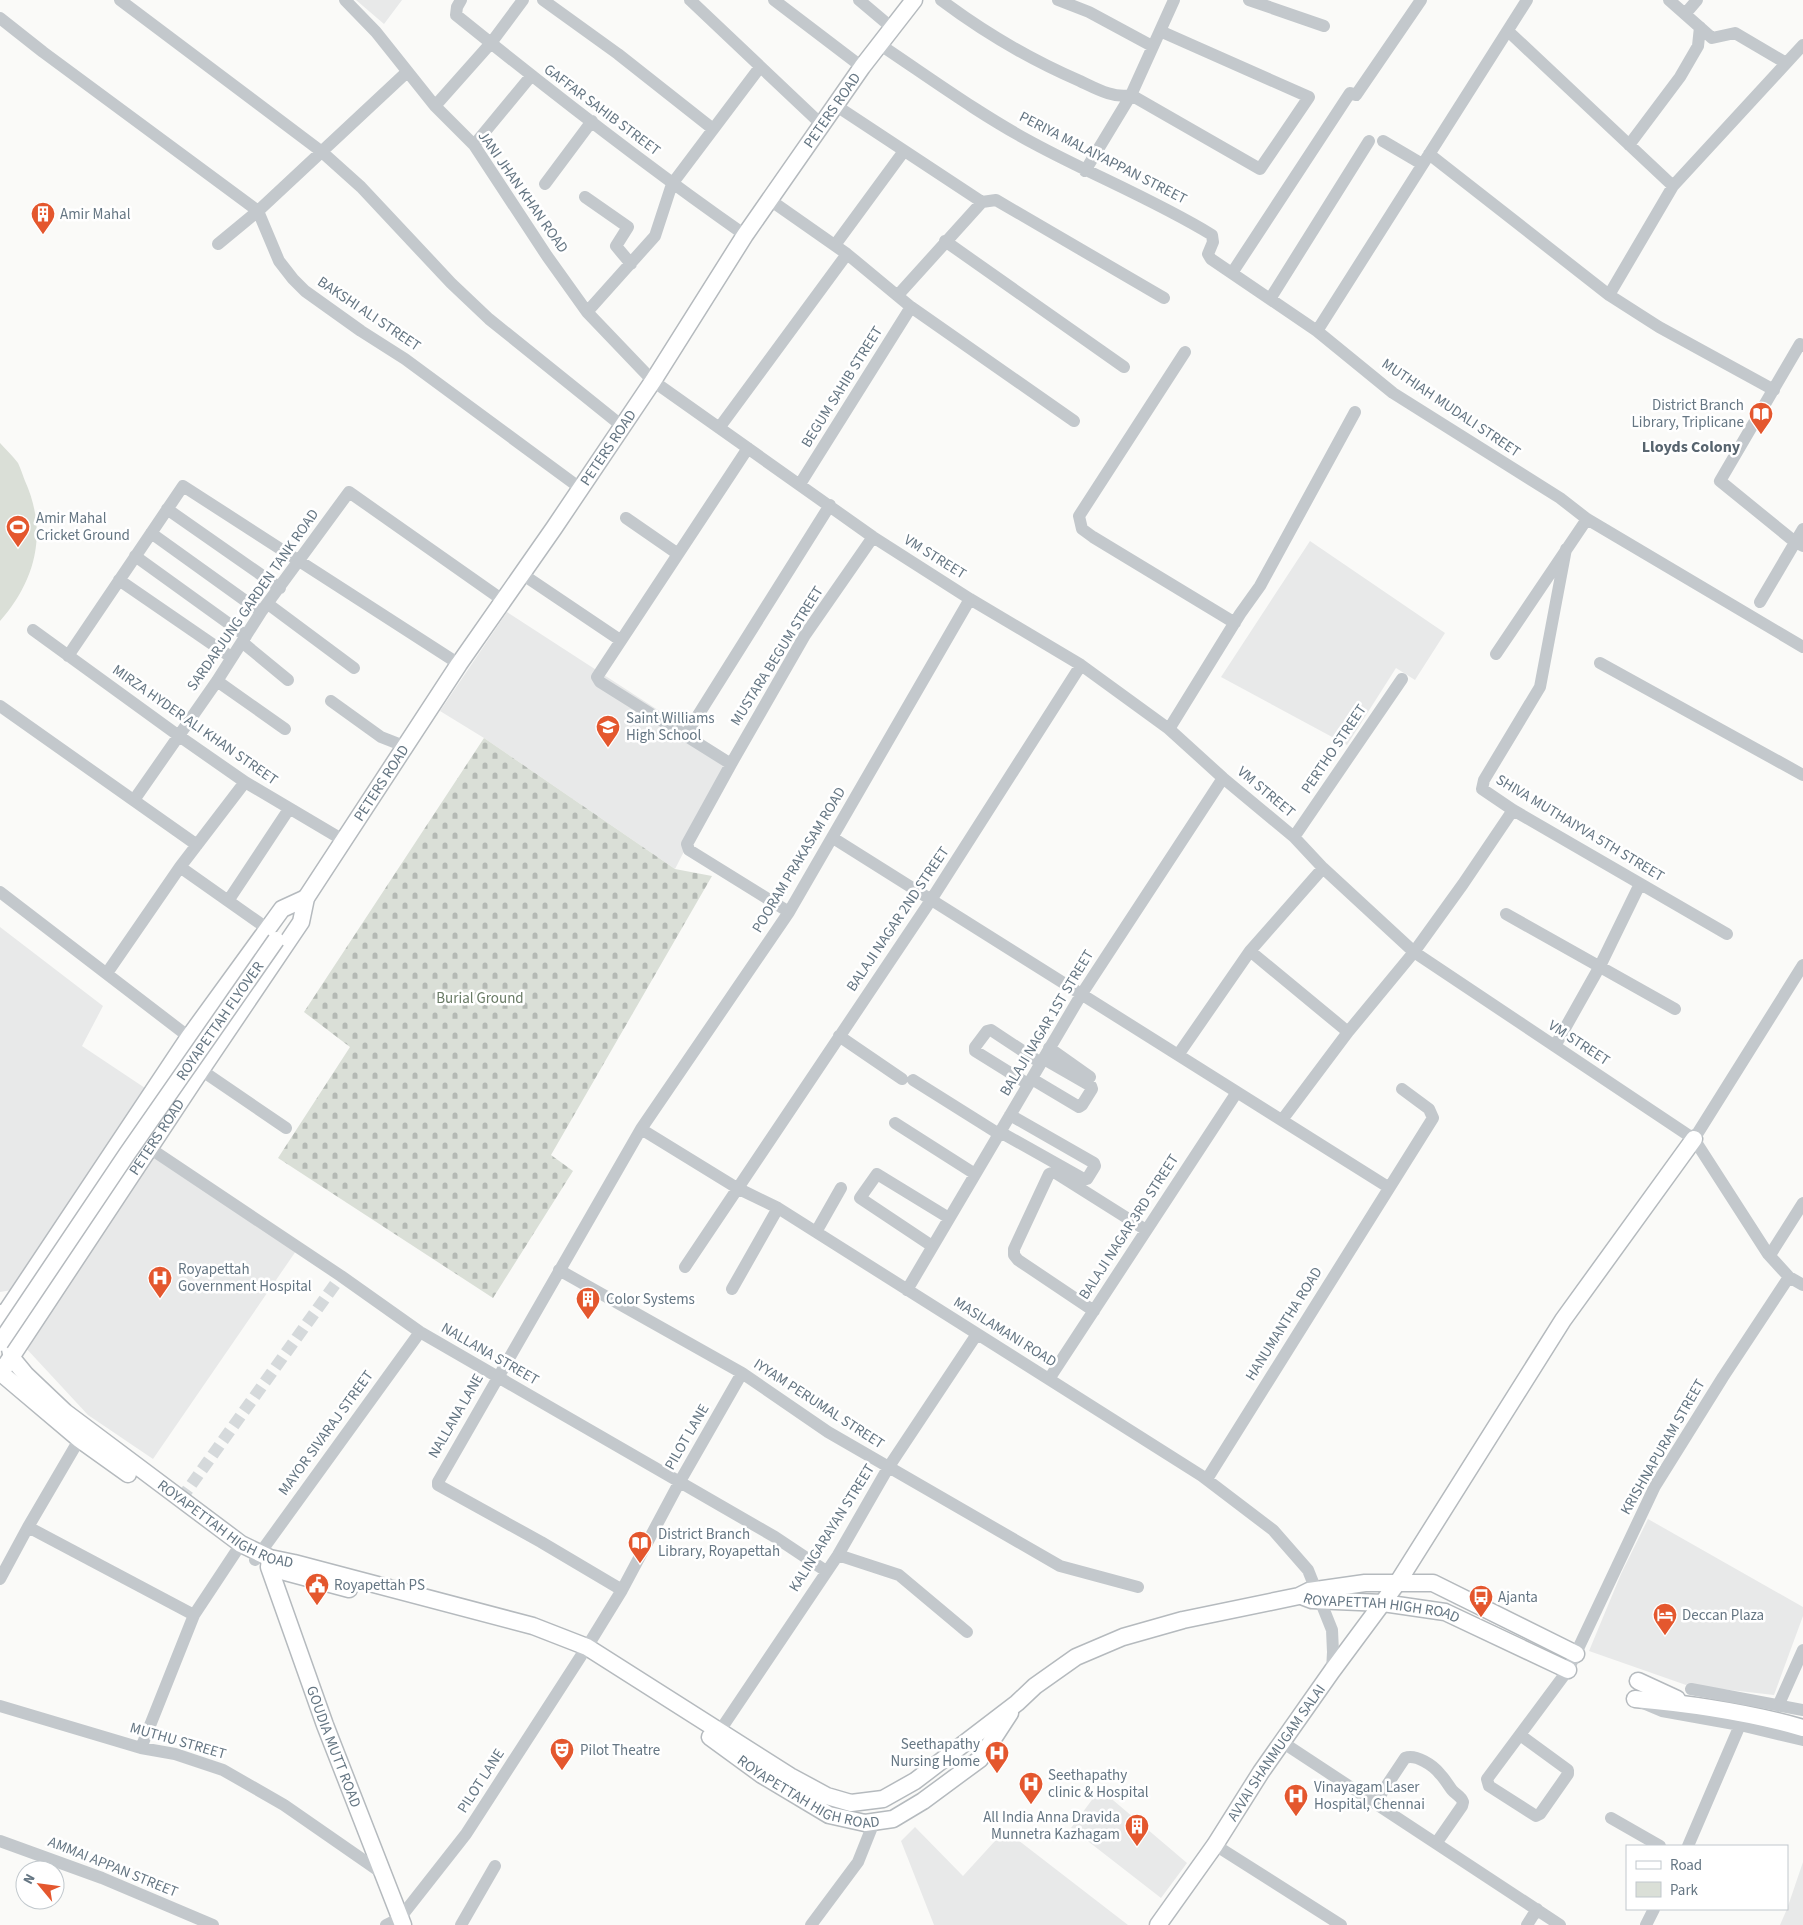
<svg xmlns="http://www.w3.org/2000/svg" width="1803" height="1925" viewBox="0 0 1803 1925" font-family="'Source Sans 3',sans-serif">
<defs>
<pattern id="cemetery-stones" width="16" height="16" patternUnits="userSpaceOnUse" patternTransform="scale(1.25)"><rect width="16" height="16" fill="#dadfd7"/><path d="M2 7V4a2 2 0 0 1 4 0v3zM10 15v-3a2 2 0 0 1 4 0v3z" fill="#b4b9b4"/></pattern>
</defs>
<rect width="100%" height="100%" fill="#fafaf8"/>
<path fill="#e8e9e9" d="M 356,0 L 402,0 L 384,24 Z
M 1310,541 L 1445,633 L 1415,680 L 1396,668 L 1347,745 L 1221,677 Z
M 507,612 L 732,758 L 675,869 L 484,738 L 440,711 Z
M 0,927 L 103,1006 L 82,1046 L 148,1090 L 43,1241 L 12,1290 L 0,1292 Z
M 156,1153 L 296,1251 L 153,1459 L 88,1415 L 24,1346 Z
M 1648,1519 L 1803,1607 L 1803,1616 L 1774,1695 L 1686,1685 L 1589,1651 L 1621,1574 Z
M 1100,1789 L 1187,1863 L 1161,1898 L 1071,1828 Z
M 915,1827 L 963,1876 L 1005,1830 L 1128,1925 L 934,1925 L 901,1841 Z
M 1803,1862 L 1803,1925 L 1780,1925 L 1787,1909 Z"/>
<path fill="url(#cemetery-stones)" d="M 484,738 L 675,869 L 712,876 L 551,1155 L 573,1171 L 493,1298 L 278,1158 L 350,1047 L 304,1012 Z"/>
<path fill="#dadfd7" d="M 0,443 C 6,450 13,456 18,463 C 21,469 23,476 25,481 C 48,532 36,580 0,621 Z"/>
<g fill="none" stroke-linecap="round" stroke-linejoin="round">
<path stroke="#d5d9db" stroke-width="12" stroke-dasharray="12 6" stroke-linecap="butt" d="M 181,1499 L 341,1276"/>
<defs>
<g id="major">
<path id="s1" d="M 0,1313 L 3,1316 L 12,1358 L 26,1375 L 65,1412 L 241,1544 L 270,1558 L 294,1563 L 533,1626 L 587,1647 L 790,1776 L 827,1796 L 851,1803 L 883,1799 L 915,1781 L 1017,1703 L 1035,1686 L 1076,1657 L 1123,1637 L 1183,1620 L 1299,1596 L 1309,1591 L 1365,1583 L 1433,1583 L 1576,1654"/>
<path d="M 0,1321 L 189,1037 L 282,909 L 306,898"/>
<path d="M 0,1367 L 1,1373 L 79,1439 L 128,1474"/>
<path id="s2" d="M 0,1374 L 201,1070 L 301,922 L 306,898 L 459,664 L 554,528 L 653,381 L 745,235 L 862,67 L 914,0"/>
<path id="s3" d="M 270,1559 L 269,1567 L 325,1725 L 403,1925"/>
<path d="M 274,1569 L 349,1589"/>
<path id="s4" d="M 1304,1597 L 1312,1600 L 1383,1603 L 1445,1612 L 1568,1670"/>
<path d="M 1638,1681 L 1677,1699"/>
<path d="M 1635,1699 C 1692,1704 1748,1712 1803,1728"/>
<path id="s5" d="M 710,1737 L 762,1775 L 829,1815 L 865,1823 L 893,1819 L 923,1801 L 980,1759 L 1010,1713"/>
<path id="s6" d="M 1158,1925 L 1215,1845 L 1261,1772 L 1332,1671 L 1398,1582 L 1563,1320 L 1694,1139"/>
</g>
</defs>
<use href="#major" stroke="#b5babe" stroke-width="19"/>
<path stroke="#c3c8cc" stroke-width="12" d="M 120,0 L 322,152 L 361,187 L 451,283 L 489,319 L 622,426
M 345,0 L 376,32 L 435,106 L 474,145 L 547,256 L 587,312 L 653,381 L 873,537 L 970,599 L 1081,665 L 1169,729 L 1223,778 L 1294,837 L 1323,868 L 1414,952 L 1694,1139 L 1768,1254 L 1789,1277 L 1803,1285
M 461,0 L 457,7 L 456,15 C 550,91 646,166 745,235
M 543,0 L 618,54 L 713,129
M 690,0 L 821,124
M 774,0 L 862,67
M 859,0 L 891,27
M 941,0 C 985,33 1029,59 1080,81 C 1095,88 1114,99 1131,95 L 1260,169 L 1309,97 L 1160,31
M 1058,0 L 1089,12 L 1152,46
M 1249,0 L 1324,26
M 1669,0 L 1712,38 L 1735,33 L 1786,63
M 1685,14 L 1697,0
M 0,18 L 43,52 L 258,211 L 279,261 L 293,279 L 305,291 L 361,331 L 405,359 L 580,488
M 1508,31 L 1673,186
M 879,44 C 930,78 979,114 1033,143 C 1092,175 1155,200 1212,235 L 1213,242 L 1208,254 L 1211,259 L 1317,331 L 1393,393 L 1560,498 L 1587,519 L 1803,647
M 835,105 L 982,202 L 996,200 L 1164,298
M 435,106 L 491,43 L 523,0
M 1383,141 L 1422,164
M 474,145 L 531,76
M 1629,145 L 1680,77 L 1698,46 L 1700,27
M 1429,154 L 1609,295 L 1659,327 L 1774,390
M 1085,171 L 1131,95 L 1174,0
M 545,184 L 592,121
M 585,197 L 628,227 L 616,246 L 631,264
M 770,200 L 847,254 L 911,307 L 1074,421
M 945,241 L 1124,367
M 218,244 L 258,211 L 407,72
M 835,245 L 904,151
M 1232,273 L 1350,93 L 1356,95 L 1421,0
M 898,295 L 982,202
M 1609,295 L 1673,186 L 1803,45
M 1270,299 L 1369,141
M 587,312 L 655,236 L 672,184 L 760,67
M 1317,331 L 1527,0
M 1803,346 L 1800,344 L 1720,481 L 1795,542 L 1803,546
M 1185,352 L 1079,516 L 1082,529 L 1093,537 L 1235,623
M 719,428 L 847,254
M 800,484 L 911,307
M 167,509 L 280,588
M 626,518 L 678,554
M 151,533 L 261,612
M 1566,549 L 1540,687 L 1484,780 L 1482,789 L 1513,810 L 1727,934
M 135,556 L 246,636
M 522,574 L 620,640
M 119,580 L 231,657
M 1760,602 L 1803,529
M 268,604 L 354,668
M 33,630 L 179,736 L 245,782 L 343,840
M 242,642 L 288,680
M 1496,654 L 1587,519
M 68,656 L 183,486 L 459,664
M 1600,663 L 1803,775
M 217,681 L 285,729
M 331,701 L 381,737 L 404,746
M 0,706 L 197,845
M 1169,729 L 1240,614 L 1260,586 L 1355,412
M 685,736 L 830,505
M 731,764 L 600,682 L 597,677 L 748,448
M 134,800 L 217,681 L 261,612 L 349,492 L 504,601
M 1294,837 L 1402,679
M 833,838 L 1388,1187
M 180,867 L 268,929
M 0,892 L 189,1037
M 228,901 L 289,809
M 789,912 L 689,850 L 687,844 L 731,764 L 805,635 L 873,537
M 1506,914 L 1675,1009
M 1250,951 L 1348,1032
M 107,973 L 180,867 L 245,782
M 839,1036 L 902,1079
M 1555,1046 L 1600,966 L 1640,884
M 1049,1048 L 1090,1077
M 1178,1055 L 1250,951 L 1323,868
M 201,1070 L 286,1128
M 1032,1079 L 1079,1107 L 1082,1105 L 1092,1089 L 1091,1086 L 1044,1059
M 913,1080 L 999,1134
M 1028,1084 L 975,1051 L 975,1047 L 987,1031 L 991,1030 L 1041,1063
M 1282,1120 L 1348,1032 L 1414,952 L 1463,884 L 1513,810
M 895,1123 L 975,1174
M 641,1129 L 737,1188 L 778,1208 L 1202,1476 L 1273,1530 L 1308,1570 L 1332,1630 L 1333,1652 L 1332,1671
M 1000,1132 L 1082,1178 L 1087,1179 L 1095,1166 L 1094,1163 L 1010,1115
M 1694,1139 L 1803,965
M 142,1143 L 341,1276 L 420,1332 L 775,1537 L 826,1571
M 816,1232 L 841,1188
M 932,1246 L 860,1198 L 877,1174 L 949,1218
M 1770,1255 L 1803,1203
M 685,1267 L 931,900 L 1081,665
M 559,1270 L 742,1373 L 828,1432 L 1060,1566 L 1138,1587
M 732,1289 L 778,1208
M 907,1290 L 1081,995 L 1223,778
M 1094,1311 L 1018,1260 L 1014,1255 L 1014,1249 L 1049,1174 L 1054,1172 L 1146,1230
M 1049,1379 L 1237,1092
M 1207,1479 L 1433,1118 L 1429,1109 L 1402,1089
M 28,1527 L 194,1615
M 838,1555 L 899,1575 L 967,1632
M 255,1560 L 420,1332
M 0,1579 L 28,1527 L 83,1433
M 622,1590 L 541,1542 L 438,1485 L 438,1482 L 641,1129 L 789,912 L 970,599
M 587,1647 L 622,1590 L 679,1483 L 742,1373
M 1691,1689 L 1803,1710
M 1643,1703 L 1662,1711 L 1740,1725 L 1803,1740
M 0,1706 L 141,1748 L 175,1754 L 223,1770 L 284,1805 L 382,1873
M 1778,1706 L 1803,1650
M 1520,1735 L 1568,1770 L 1568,1774 L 1540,1814 L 1536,1816 L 1489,1786 L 1487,1779 L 1568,1670 L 1655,1486 L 1723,1377 L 1789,1277
M 715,1738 L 838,1555 L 888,1468 L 977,1334
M 1282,1742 L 1560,1925
M 141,1748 L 194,1615 L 241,1544
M 1375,1803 L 1405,1758 C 1416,1754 1433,1765 1440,1774 C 1445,1779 1448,1785 1452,1790 C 1456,1795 1461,1796 1463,1802 L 1462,1806 L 1437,1842
M 1611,1818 L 1660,1846
M 0,1841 L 102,1878 L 213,1925
M 1215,1845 L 1341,1925
M 1688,1846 L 1740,1725
M 386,1925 L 400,1918 L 466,1834 L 581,1656
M 461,1925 L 495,1866
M 811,1925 L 858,1862 L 874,1822
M 1527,1925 L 1537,1909
M 1646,1925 L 1654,1909"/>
<use href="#major" stroke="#fff" stroke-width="16"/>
<defs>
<g id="major-bridge">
<path id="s7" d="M 0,1343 L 127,1154 L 276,940"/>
</g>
</defs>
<use href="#major-bridge" stroke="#b5babe" stroke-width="19" stroke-linecap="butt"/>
<use href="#major-bridge" stroke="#fff" stroke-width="16"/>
</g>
<defs>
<symbol id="building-pin" viewBox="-11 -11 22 30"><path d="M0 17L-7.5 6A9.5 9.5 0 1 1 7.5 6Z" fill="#e4572e" stroke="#fff"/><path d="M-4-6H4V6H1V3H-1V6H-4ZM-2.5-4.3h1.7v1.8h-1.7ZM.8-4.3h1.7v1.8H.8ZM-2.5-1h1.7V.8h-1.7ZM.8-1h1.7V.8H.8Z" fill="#fff"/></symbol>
<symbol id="library-pin" viewBox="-11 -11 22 30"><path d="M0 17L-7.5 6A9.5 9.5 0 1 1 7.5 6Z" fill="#e4572e" stroke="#fff"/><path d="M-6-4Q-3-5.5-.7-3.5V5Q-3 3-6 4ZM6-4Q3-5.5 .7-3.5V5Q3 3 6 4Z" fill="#fff"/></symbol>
<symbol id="stadium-pin" viewBox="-11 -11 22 30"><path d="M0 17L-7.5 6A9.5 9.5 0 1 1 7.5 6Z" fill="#e4572e" stroke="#fff"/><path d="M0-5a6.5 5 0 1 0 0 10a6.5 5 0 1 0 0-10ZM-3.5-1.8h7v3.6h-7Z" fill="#fff"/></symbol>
<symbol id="school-pin" viewBox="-11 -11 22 30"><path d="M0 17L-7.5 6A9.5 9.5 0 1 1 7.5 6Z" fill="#e4572e" stroke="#fff"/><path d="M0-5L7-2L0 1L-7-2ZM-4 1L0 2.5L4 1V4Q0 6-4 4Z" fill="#fff"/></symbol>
<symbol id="hospital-pin" viewBox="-11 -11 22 30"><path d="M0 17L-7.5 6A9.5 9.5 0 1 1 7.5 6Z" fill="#e4572e" stroke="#fff"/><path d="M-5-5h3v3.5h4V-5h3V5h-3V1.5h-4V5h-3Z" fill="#fff"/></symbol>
<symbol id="civic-pin" viewBox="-11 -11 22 30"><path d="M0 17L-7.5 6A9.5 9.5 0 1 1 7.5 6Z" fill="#e4572e" stroke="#fff"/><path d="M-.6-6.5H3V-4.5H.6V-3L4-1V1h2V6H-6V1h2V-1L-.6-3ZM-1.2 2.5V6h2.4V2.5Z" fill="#fff"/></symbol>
<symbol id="bus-pin" viewBox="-11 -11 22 30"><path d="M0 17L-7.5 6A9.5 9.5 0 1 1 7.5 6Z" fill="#e4572e" stroke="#fff"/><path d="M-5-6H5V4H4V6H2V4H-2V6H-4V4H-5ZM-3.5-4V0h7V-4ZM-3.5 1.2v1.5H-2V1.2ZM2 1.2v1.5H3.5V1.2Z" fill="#fff"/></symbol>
<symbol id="hotel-pin" viewBox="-11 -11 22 30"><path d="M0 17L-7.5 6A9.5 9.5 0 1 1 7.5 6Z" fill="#e4572e" stroke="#fff"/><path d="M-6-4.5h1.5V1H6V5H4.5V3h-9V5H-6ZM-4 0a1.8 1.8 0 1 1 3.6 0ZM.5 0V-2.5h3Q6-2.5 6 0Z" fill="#fff"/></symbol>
<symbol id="theatre-pin" viewBox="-11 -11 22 30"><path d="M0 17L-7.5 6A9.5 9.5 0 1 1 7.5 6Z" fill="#e4572e" stroke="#fff"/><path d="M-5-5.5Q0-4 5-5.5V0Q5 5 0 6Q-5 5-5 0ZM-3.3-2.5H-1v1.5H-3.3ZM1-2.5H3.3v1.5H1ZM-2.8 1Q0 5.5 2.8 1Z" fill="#fff"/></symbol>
</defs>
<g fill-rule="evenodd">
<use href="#building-pin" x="29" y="200" width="28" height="38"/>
<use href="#library-pin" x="1747" y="400" width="28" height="38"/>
<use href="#stadium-pin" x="4" y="513" width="28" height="38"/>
<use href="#school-pin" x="594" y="713" width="28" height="38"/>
<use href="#hospital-pin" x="146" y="1264" width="28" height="38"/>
<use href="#building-pin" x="574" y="1285" width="28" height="38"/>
<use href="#library-pin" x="626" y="1529" width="28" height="38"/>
<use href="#civic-pin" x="303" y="1571" width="28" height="38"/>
<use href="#bus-pin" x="1467" y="1583" width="28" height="38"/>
<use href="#hotel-pin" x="1651" y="1601" width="28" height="38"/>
<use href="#theatre-pin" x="548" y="1736" width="28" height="38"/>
<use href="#hospital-pin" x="983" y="1739" width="28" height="38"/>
<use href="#hospital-pin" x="1017" y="1770" width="28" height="38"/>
<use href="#hospital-pin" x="1282" y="1782" width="28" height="38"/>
<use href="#building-pin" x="1123" y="1812" width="28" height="38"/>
</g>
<g text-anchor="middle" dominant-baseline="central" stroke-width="5" stroke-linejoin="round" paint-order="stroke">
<g font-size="15" fill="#657683" stroke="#fff">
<text transform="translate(602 110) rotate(37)">GAFFAR SAHIB STREET</text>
<text stroke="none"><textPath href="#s2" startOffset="1515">PETERS ROAD</textPath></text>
<text transform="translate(1103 158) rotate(27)">PERIYA MALAIYAPPAN STREET</text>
<text transform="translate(523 192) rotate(55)">JANI JHAN KHAN ROAD</text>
<text transform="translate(369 314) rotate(34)">BAKSHI ALI STREET</text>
<text transform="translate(842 387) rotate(-58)">BEGUM SAHIB STREET</text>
<text transform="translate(1451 408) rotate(34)">MUTHIAH MUDALI STREET</text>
<text stroke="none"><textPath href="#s2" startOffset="1110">PETERS ROAD</textPath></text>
<text transform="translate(935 557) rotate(32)">VM STREET</text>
<text transform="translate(253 600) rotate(-55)">SARDARJUNG GARDEN TANK ROAD</text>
<text transform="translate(777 656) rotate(-58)">MUSTARA BEGUM STREET</text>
<text transform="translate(195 725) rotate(35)">MIRZA HYDER ALI KHAN STREET</text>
<text transform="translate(1334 749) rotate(-56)">PERTHO STREET</text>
<text stroke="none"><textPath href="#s2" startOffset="705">PETERS ROAD</textPath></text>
<text transform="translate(1266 792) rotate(40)">VM STREET</text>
<text transform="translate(1580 828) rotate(31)">SHIVA MUTHAIYVA 5TH STREET</text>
<text transform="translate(799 860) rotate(-59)">POORAM PRAKASAM ROAD</text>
<text transform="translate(898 919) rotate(-56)">BALAJI NAGAR 2ND STREET</text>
<text stroke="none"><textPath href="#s7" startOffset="390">ROYAPETTAH FLYOVER</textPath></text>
<text transform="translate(1047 1023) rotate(-59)">BALAJI NAGAR 1ST STREET</text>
<text transform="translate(1579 1043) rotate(33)">VM STREET</text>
<text stroke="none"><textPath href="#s2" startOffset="284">PETERS ROAD</textPath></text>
<text transform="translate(1129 1227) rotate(-57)">BALAJI NAGAR 3RD STREET</text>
<text transform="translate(1284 1324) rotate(-58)">HANUMANTHA ROAD</text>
<text transform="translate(1005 1332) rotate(32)">MASILAMANI ROAD</text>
<text transform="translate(490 1354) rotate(30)">NALLANA STREET</text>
<text transform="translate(819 1404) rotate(33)">IYYAM PERUMAL STREET</text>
<text transform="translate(456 1416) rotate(-60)">NALLANA LANE</text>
<text transform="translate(326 1433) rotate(-54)">MAYOR SIVARAJ STREET</text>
<text transform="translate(687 1437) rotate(-60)">PILOT LANE</text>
<text transform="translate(1663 1447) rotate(-60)">KRISHNAPURAM STREET</text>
<text stroke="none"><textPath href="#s1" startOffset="320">ROYAPETTAH HIGH ROAD</textPath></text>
<text transform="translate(832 1528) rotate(-58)">KALINGARAYAN STREET</text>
<text stroke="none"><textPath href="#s4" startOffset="79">ROYAPETTAH HIGH ROAD</textPath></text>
<text transform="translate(178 1741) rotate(16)">MUTHU STREET</text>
<text stroke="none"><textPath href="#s3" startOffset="199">GOUDIA MUTT ROAD</textPath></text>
<text stroke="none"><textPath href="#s6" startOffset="209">AVVAI SHANMUGAM SALAI</textPath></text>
<text transform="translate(481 1781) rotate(-57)">PILOT LANE</text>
<text stroke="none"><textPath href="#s5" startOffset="115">ROYAPETTAH HIGH ROAD</textPath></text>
<text transform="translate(113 1867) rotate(22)">AMMAI APPAN STREET</text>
</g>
<g font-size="15" fill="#657683" stroke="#fff" text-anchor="start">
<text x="60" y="214">Amir Mahal</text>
<text x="1744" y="405" text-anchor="end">District Branch<tspan x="1744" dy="17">Library, Triplicane</tspan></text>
<text x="36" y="518">Amir Mahal<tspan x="36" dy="17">Cricket Ground</tspan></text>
<text x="626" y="718">Saint Williams<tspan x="626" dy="17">High School</tspan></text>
<text x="178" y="1269">Royapettah<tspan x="178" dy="17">Government Hospital</tspan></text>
<text x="606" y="1299">Color Systems</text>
<text x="658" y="1534">District Branch<tspan x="658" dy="17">Library, Royapettah</tspan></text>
<text x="334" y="1585">Royapettah PS</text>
<text x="1498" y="1597">Ajanta</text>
<text x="1682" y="1615">Deccan Plaza</text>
<text x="980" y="1744" text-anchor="end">Seethapathy<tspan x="980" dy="17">Nursing Home</tspan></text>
<text x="580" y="1750">Pilot Theatre</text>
<text x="1048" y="1775">Seethapathy<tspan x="1048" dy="17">clinic &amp; Hospital</tspan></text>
<text x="1314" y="1787">Vinayagam Laser<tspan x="1314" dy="17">Hospital, Chennai</tspan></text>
<text x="1120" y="1817" text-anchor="end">All India Anna Dravida<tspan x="1120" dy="17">Munnetra Kazhagam</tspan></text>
</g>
<g font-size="15" fill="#687a64" stroke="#fff">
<text x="480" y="998">Burial Ground</text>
</g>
<g font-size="16" font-weight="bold" fill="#57646e" stroke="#fff">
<text x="1691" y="447">Lloyds Colony</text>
</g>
</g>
<rect x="1626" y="1845" width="162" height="65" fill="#ffffff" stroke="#c1c8cd"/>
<rect x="1636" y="1861" width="25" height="8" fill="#ffffff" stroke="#c1c8cd"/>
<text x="1670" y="1870" font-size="15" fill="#657683">Road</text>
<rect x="1636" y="1882" width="25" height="15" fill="#dadfd7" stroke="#c1c8cd"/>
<text x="1670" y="1895" font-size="15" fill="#657683">Park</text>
<g transform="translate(40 1885) rotate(299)"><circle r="24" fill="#ffffff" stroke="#c1c8cd"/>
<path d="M0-4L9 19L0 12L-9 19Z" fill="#e4572e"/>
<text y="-8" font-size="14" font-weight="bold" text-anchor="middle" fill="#657683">N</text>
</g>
</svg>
